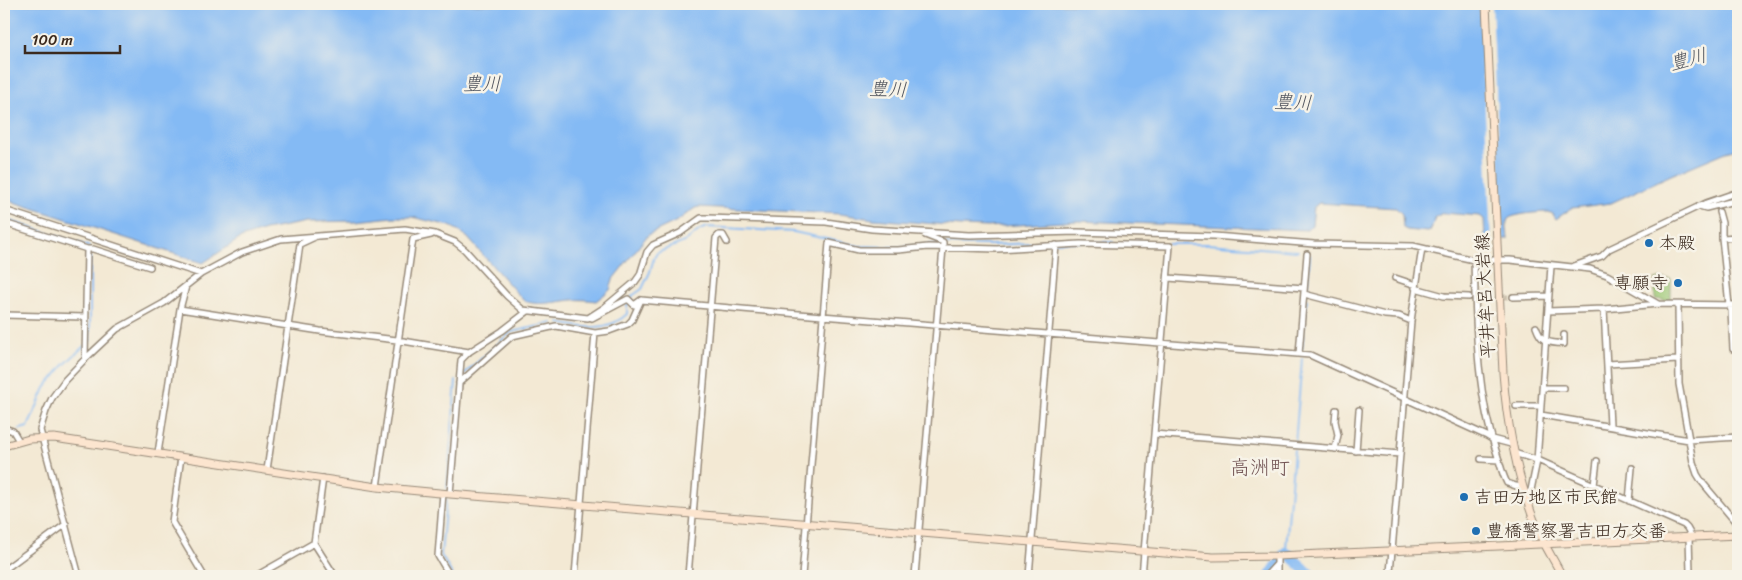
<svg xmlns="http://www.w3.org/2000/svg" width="1742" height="580" viewBox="0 0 1742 580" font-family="Sriracha,'Klee One',sans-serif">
<rect width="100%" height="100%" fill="#f7f3e8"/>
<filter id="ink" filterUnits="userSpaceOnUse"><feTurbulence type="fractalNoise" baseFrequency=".02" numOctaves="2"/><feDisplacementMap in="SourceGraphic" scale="10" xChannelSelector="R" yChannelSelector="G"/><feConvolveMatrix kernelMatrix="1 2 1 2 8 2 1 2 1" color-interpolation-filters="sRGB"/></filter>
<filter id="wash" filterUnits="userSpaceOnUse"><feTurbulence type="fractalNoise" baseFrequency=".0096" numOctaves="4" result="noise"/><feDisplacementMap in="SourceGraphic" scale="20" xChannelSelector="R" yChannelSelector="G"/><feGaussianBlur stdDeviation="1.12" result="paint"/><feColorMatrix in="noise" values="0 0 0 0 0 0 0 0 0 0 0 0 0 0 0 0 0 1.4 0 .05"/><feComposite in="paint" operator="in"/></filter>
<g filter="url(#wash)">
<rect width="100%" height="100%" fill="#f3e9d4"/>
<path fill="#9cc875" stroke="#6c794a" d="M 1655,279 L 1671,279 L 1671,301 L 1655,299 Z"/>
<path fill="#84baf4" stroke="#607289" d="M 4,4 L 1738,4 L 1738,149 L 1726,152 L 1671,175 L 1611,203 L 1572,208 L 1556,219 L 1553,214 L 1549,212 C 1542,212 1512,214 1508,219 C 1505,223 1508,234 1508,239 L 1485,240 L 1484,219 L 1480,216 L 1443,213 L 1435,217 L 1431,230 L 1428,232 L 1407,230 L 1403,228 L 1402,214 L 1396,208 L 1319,203 L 1314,207 L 1312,225 L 1307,230 L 1078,221 L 988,227 L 961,226 L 873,219 L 840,214 L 699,207 L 695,208 L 677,221 L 648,235 L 613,279 L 610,290 L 596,301 C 589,300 579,299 572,300 C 560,301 533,308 522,299 L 468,238 L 461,232 L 450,226 L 412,217 L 393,217 L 356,221 L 307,222 L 265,230 L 241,238 L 203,263 L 4,199 Z"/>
<path fill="#f3e9d4" d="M 1480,4 L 1492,4 L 1503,242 L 1491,243 Z"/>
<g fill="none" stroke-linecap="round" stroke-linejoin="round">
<path stroke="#84baf4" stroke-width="2" d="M 4,219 L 90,247
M 1168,244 L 1207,244 L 1298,251
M 1307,293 L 1310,255
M 559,323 C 582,328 609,332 627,314 L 627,305 L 632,300 L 632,296 L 642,289 L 650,272 L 654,258 L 657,253 L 684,242 L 700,230 L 707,227 L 794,232 L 859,246 L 896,247 L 934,244 L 992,245 L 1054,242 L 1113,242
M 88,343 L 90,341 L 90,251
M 1302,349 L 1307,299
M 463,375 L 511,332 L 553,323
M 20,429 L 28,427 L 45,388 L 64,365 L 84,346
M 1295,444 L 1302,359
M 447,488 L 456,381
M 446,499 L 441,555 L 453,576
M 1286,548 L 1294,450"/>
<path stroke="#84baf4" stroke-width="11" d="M 1270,576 L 1286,552 L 1312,576"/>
</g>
</g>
<g filter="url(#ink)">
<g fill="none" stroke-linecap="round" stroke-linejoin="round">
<path stroke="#cec3b0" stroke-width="5" stroke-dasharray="5 2.5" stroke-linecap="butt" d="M 1488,297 L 1513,297"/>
<defs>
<path id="street" d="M 1699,206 L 1706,208 L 1738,200
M 4,210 L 201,274 L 242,252 L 281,239 L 405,229 L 435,234 L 455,242 L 465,250 L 507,296 L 523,310 L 588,318 L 605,307 L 635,282 L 640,275 L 647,252 L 653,245 L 680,233 L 701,218 L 707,218 L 826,222 L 872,229 L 969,235 L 1077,232 L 1214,236 L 1314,244 L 1413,246 L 1474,260 L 1510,260 L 1590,269 L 1607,275 L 1658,304 L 1738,305
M 1719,212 L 1722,223 L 1722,238
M 4,223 L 87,249 L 85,359
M 1738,237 L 1722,238 L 1729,305 L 1731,310 L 1733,349 L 1738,349
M 87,249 L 93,249 L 150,267
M 1474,260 C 1476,325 1476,392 1497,454 C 1500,463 1502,474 1507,483 L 1516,486 L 1523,487
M 1574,266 L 1602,256 L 1609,249 L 1706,203 L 1738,192
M 1168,278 L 1304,288
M 1395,278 L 1416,285
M 1415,288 L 1444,296 L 1469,297
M 1304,294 L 1385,315 L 1399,316 L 1411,321
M 1483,297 L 1488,297
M 1513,297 L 1548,296
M 1678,305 L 1679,384 L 1693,462 L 1697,474 L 1702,482 L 1738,525
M 180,309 L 320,331 L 397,340 L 469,352
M 1604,309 L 1610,425
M 1548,311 L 1604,309 L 1658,304
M 4,315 L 85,317
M 592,318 L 628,299 L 634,305 L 641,300 L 822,316 L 1310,355 L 1487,436 L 1492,439 L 1511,444
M 1536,327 C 1542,344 1548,342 1564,344 L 1564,335
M 1299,354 L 1307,254
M 1607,364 L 1678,360
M 459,383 L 512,336 L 556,326 L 595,333 L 609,331 L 628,324 L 632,320 L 641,300
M 1543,388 L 1564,388
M 1516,406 L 1541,406
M 1541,415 L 1689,440 L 1738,437
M 4,428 L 13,431 L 19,441
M 1154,434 L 1400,454
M 1335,449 L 1338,435 L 1335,421 L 1336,410
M 1356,451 L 1359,410
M 158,453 L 180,309 L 186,286
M 1514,453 L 1540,461 L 1684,525 L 1687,528 L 1692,537
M 181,457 L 172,522 L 204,576
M 1481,459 L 1499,460
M 267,470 L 300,244 L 315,237
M 323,478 L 314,543 L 335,576
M 1594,485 L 1597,461
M 377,487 L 413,239 L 431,235
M 443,493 L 438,556 L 450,576
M 450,494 L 461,360 L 469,352 L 502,331 L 528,311
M 1526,496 L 1531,490 L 1537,461 L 1551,266
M 1629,501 L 1632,468
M 1689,537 L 1690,572
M 4,570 L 66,524
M 79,576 L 40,430 L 46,411 L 52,398 L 65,380 L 85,359 L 117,329 L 164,303 L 201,274
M 256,576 L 314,543
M 575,576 L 595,333
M 688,576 L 716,238 L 719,235 L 723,235 L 727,242
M 802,576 L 829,243 L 859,250 L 898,250 L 928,247 L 997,249 L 1080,244 L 1170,246 L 1142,576
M 915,576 L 943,248 L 943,242 L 925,235 L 925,233
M 1029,576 L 1056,245
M 1266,576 L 1277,564
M 1277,576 L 1277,556
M 1395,576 L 1390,572 L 1392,551 L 1411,321 L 1422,248"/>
<path id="secondary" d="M 1486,4 L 1503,373 C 1507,427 1517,478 1537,528 C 1544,545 1554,560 1562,576
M 4,446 L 29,439 L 54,438 L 377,487 L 450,494 L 1213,557 L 1277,556 L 1738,535"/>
</defs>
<use href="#street" stroke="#978a79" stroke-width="8"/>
<use href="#secondary" stroke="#978a79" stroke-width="9"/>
<use href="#street" stroke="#fff" stroke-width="5"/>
<use href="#secondary" stroke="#fce5cf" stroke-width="7"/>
</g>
</g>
<g fill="#1f6fb2" stroke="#f7f3e8" stroke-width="2">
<circle cx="1649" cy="243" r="5"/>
<circle cx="1678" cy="283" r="5"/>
<circle cx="1464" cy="497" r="5"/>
<circle cx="1476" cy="531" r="5"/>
</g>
<g text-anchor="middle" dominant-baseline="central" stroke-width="5" stroke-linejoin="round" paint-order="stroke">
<g font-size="18" fill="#3b2a1e" stroke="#f7f3e8" text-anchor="start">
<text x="1659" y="243">本殿</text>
<text x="1668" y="283" text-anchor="end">専願寺</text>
<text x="1474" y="497">吉田方地区市民館</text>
<text x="1486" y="531">豊橋警察署吉田方交番</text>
</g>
<g font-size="18" fill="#3b2a1e" stroke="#f7f3e8">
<text transform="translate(1485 296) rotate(-93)">平井牟呂大岩線</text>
</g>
<g font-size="19" font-style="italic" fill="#51555e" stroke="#f7f3e8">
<text transform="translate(1688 59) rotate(-14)">豊川</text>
<text x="482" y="83">豊川</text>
<text transform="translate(888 89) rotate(2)">豊川</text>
<text transform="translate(1293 102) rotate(2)">豊川</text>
</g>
<g font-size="20" fill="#725454" stroke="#f7f3e8">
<text x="1260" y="467">高洲町</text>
</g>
</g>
<rect width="1742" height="580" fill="none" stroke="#f7f3e8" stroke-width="20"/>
<path d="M25 45v8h95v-8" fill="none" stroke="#3b2a1e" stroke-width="2.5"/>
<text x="32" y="45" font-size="15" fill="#3b2a1e" stroke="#f7f3e8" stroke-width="4" paint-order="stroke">100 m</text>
</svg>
